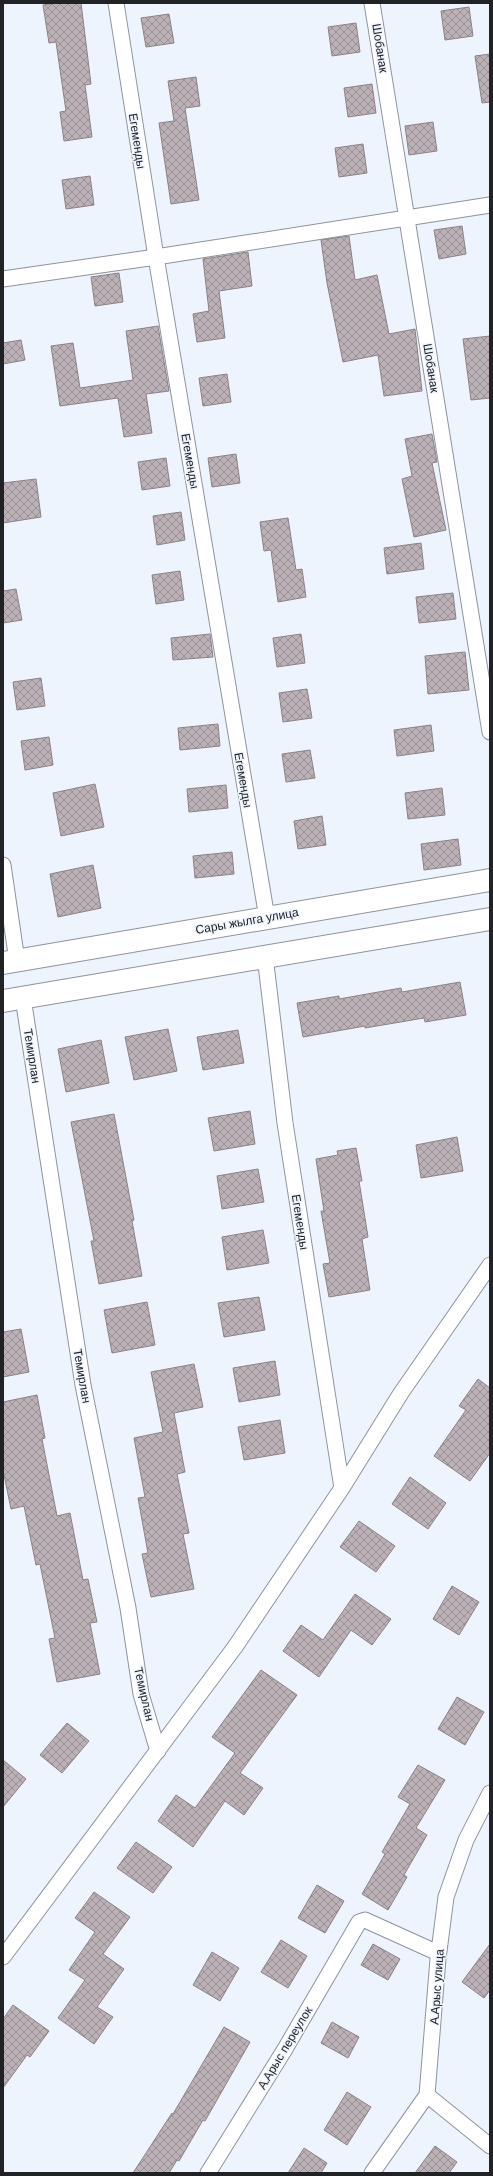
<svg xmlns="http://www.w3.org/2000/svg" width="493" height="2176" viewBox="0 0 493 2176" font-family="'DM Sans',sans-serif">
<defs>
<pattern id="building-cross-hatch" width="8" height="8" patternUnits="userSpaceOnUse"><rect width="8" height="8" fill="#bbb1b6"/><path d="M0 0l8 8M0 8l8-8" fill="none" stroke="#989094"/></pattern>
</defs>
<rect width="100%" height="100%" fill="#eef4fd"/>
<path fill="url(#building-cross-hatch)" stroke="#8b8186" d="M 56,3 L 81,3 L 91,84 L 85,85 L 92,137 L 64,141 L 60,112 L 66,111 L 56,42 L 49,43 L 43,5 Z
M 469,7 L 473,36 L 445,40 L 441,11 Z
M 169,14 L 174,43 L 146,47 L 141,18 Z
M 356,23 L 360,52 L 332,56 L 328,27 Z
M 490,54 L 490,102 L 482,103 L 475,56 Z
M 196,77 L 200,106 L 185,108 L 199,200 L 171,204 L 159,123 L 174,121 L 168,81 Z
M 372,84 L 376,113 L 348,117 L 344,88 Z
M 433,122 L 437,151 L 409,155 L 405,126 Z
M 363,144 L 367,173 L 339,177 L 335,148 Z
M 90,176 L 94,205 L 66,209 L 62,180 Z
M 462,226 L 466,254 L 439,259 L 434,230 Z
M 349,236 L 355,280 L 377,275 L 389,334 L 415,329 L 422,391 L 384,396 L 378,355 L 343,362 L 327,283 L 321,240 Z
M 248,252 L 252,286 L 219,291 L 225,338 L 197,342 L 193,314 L 209,311 L 203,259 Z
M 119,273 L 123,302 L 95,306 L 91,277 Z
M 158,326 L 169,391 L 146,394 L 152,433 L 124,437 L 118,398 L 60,406 L 51,346 L 73,343 L 80,388 L 133,380 L 126,331 Z
M 490,336 L 490,398 L 471,400 L 463,339 Z
M 21,340 L 25,360 L 3,364 L 3,343 Z
M 227,374 L 231,402 L 203,406 L 199,378 Z
M 432,434 L 437,462 L 432,463 L 446,530 L 414,537 L 402,479 L 412,476 L 405,439 Z
M 236,454 L 240,483 L 212,487 L 208,458 Z
M 166,458 L 170,486 L 142,490 L 138,462 Z
M 36,479 L 41,517 L 3,523 L 3,483 Z
M 181,512 L 185,540 L 157,545 L 153,516 Z
M 288,518 L 296,570 L 302,569 L 306,597 L 278,602 L 271,550 L 264,551 L 260,522 Z
M 421,543 L 424,569 L 387,574 L 384,548 Z
M 180,571 L 184,600 L 156,604 L 152,575 Z
M 16,589 L 22,620 L 3,623 L 3,591 Z
M 453,593 L 456,619 L 419,623 L 416,597 Z
M 210,634 L 213,657 L 173,660 L 171,638 Z
M 301,634 L 305,663 L 277,667 L 273,638 Z
M 465,652 L 469,690 L 428,694 L 425,656 Z
M 41,678 L 45,706 L 17,710 L 13,682 Z
M 307,689 L 312,718 L 283,722 L 279,693 Z
M 218,724 L 220,746 L 180,750 L 178,728 Z
M 431,725 L 434,751 L 397,756 L 394,730 Z
M 49,737 L 53,765 L 25,770 L 21,741 Z
M 310,750 L 315,778 L 286,782 L 282,754 Z
M 95,784 L 104,827 L 61,836 L 53,793 Z
M 226,785 L 228,808 L 189,812 L 187,789 Z
M 442,788 L 445,815 L 408,819 L 405,793 Z
M 322,816 L 326,845 L 298,849 L 294,821 Z
M 458,839 L 461,865 L 424,870 L 421,844 Z
M 232,852 L 234,874 L 195,878 L 193,856 Z
M 93,865 L 101,908 L 58,917 L 50,874 Z
M 460,982 L 466,1015 L 425,1022 L 424,1018 L 365,1028 L 365,1026 L 303,1037 L 297,1003 L 339,996 L 339,999 L 401,988 L 402,992 Z
M 168,1029 L 177,1071 L 134,1080 L 125,1037 Z
M 238,1030 L 244,1063 L 203,1070 L 197,1037 Z
M 101,1040 L 109,1083 L 66,1092 L 58,1049 Z
M 250,1111 L 255,1144 L 214,1151 L 208,1118 Z
M 114,1114 L 134,1220 L 132,1221 L 142,1276 L 99,1284 L 91,1241 L 94,1241 L 71,1122 Z
M 457,1137 L 463,1171 L 421,1178 L 416,1145 Z
M 356,1148 L 362,1181 L 359,1181 L 368,1237 L 362,1239 L 370,1290 L 329,1297 L 323,1264 L 330,1263 L 321,1211 L 324,1211 L 316,1159 L 338,1155 L 337,1151 Z
M 258,1169 L 264,1202 L 222,1209 L 217,1176 Z
M 263,1230 L 269,1263 L 227,1270 L 222,1237 Z
M 259,1297 L 265,1330 L 224,1337 L 218,1303 Z
M 147,1302 L 155,1345 L 112,1353 L 104,1310 Z
M 21,1329 L 29,1372 L 3,1377 L 3,1332 Z
M 275,1361 L 280,1395 L 239,1402 L 233,1368 Z
M 194,1364 L 203,1407 L 174,1413 L 185,1472 L 177,1474 L 189,1533 L 183,1534 L 194,1589 L 151,1597 L 142,1554 L 148,1553 L 138,1498 L 145,1497 L 134,1438 L 163,1432 L 151,1372 Z
M 478,1379 L 490,1388 L 490,1453 L 470,1481 L 434,1456 L 466,1410 L 459,1406 Z
M 37,1395 L 45,1438 L 42,1439 L 57,1516 L 70,1513 L 83,1580 L 88,1579 L 97,1622 L 90,1623 L 100,1674 L 57,1682 L 49,1639 L 55,1638 L 40,1564 L 36,1565 L 24,1506 L 11,1509 L 3,1470 L 3,1402 Z
M 280,1420 L 285,1453 L 244,1460 L 238,1427 Z
M 410,1477 L 446,1503 L 428,1529 L 392,1504 Z
M 359,1521 L 395,1546 L 376,1572 L 340,1547 Z
M 452,1586 L 479,1602 L 459,1635 L 433,1619 Z
M 355,1594 L 391,1619 L 372,1645 L 351,1630 L 319,1677 L 283,1651 L 301,1625 L 323,1640 Z
M 261,1670 L 297,1695 L 240,1773 L 263,1788 L 244,1815 L 225,1801 L 193,1847 L 158,1821 L 176,1795 L 195,1808 L 235,1753 L 212,1737 Z
M 457,1697 L 484,1712 L 465,1745 L 438,1729 Z
M 67,1723 L 89,1741 L 62,1773 L 40,1755 Z
M 3,1760 L 26,1779 L 3,1807 Z
M 418,1765 L 445,1780 L 416,1828 L 427,1835 L 404,1875 L 407,1877 L 388,1910 L 362,1894 L 385,1854 L 382,1852 L 410,1804 L 398,1797 Z
M 136,1842 L 172,1867 L 153,1893 L 117,1868 Z
M 317,1885 L 344,1901 L 325,1933 L 298,1918 Z
M 94,1892 L 130,1917 L 103,1954 L 124,1969 L 97,2007 L 113,2017 L 94,2044 L 58,2018 L 85,1980 L 69,1970 L 95,1932 L 75,1918 Z
M 281,1940 L 307,1956 L 288,1988 L 261,1972 Z
M 373,1944 L 400,1959 L 388,1980 L 361,1965 Z
M 490,1944 L 490,1990 L 484,1998 L 462,1982 Z
M 212,1952 L 239,1968 L 220,2001 L 193,1985 Z
M 13,2005 L 49,2031 L 30,2057 L 27,2055 L 3,2088 L 3,2019 Z
M 332,2022 L 359,2037 L 348,2058 L 321,2043 Z
M 224,2027 L 250,2042 L 205,2121 L 203,2120 L 179,2161 L 177,2160 L 169,2173 L 133,2173 L 172,2113 L 173,2114 Z
M 347,2092 L 371,2107 L 347,2145 L 324,2130 Z
M 435,2146 L 457,2162 L 449,2173 L 415,2173 Z
M 304,2148 L 327,2163 L 321,2173 L 288,2173 Z"/>
<g fill="none" stroke-linecap="round" stroke-linejoin="round">
<defs>
<path id="street" d="M 116,3 L 156,257 L 267,918
M 372,3 L 490,732
M 3,279 L 156,257 L 490,205
M 3,865 L 17,961
M 265,956 L 285,1123 L 342,1488
M 23,998 L 83,1385 L 128,1608 L 141,1694 L 158,1751
M 3,1957 L 235,1647 L 342,1488 L 401,1393 L 490,1265
M 427,2095 L 490,2146
M 208,2173 L 285,2049 L 359,1922 L 365,1920 L 438,1953
M 372,2173 L 427,2095 L 438,1959 L 446,1897 L 466,1840 L 490,1793"/>
<path id="secondary" d="M 3,963 L 490,880
M 3,1001 L 490,919"/>
</defs>
<use href="#street" stroke="#8e939c" stroke-width="17"/>
<use href="#secondary" stroke="#8e939c" stroke-width="24"/>
<use href="#street" stroke="#fff" stroke-width="15"/>
<use href="#secondary" stroke="#fff" stroke-width="22"/>
</g>
<g text-anchor="middle" dominant-baseline="central" stroke-width="3" stroke-linejoin="round" paint-order="stroke">
<g font-size="12" fill="#202226" stroke="#eef4fd">
<text transform="translate(380 48) rotate(81)">Шобанак</text>
<text transform="translate(137 141) rotate(81)">Егеменды</text>
<text transform="translate(431 368) rotate(81)">Шобанак</text>
<text transform="translate(190 461) rotate(80)">Егеменды</text>
<text transform="translate(243 780) rotate(80)">Егеменды</text>
<text transform="translate(247 921) rotate(-10)">Сары жылга улица</text>
<text transform="translate(32 1056) rotate(81)">Темирлан</text>
<text transform="translate(300 1222) rotate(81)">Егеменды</text>
<text transform="translate(82 1376) rotate(80)">Темирлан</text>
<text transform="translate(144 1694) rotate(77)">Темирлан</text>
<text transform="translate(437 1987) rotate(-86)">А.Арыс улица</text>
<text transform="translate(285 2048) rotate(-59)">А.Арыс переулок</text>
</g>
</g>
<rect width="493" height="2176" fill="none" stroke="#202226" stroke-width="8"/>
</svg>
